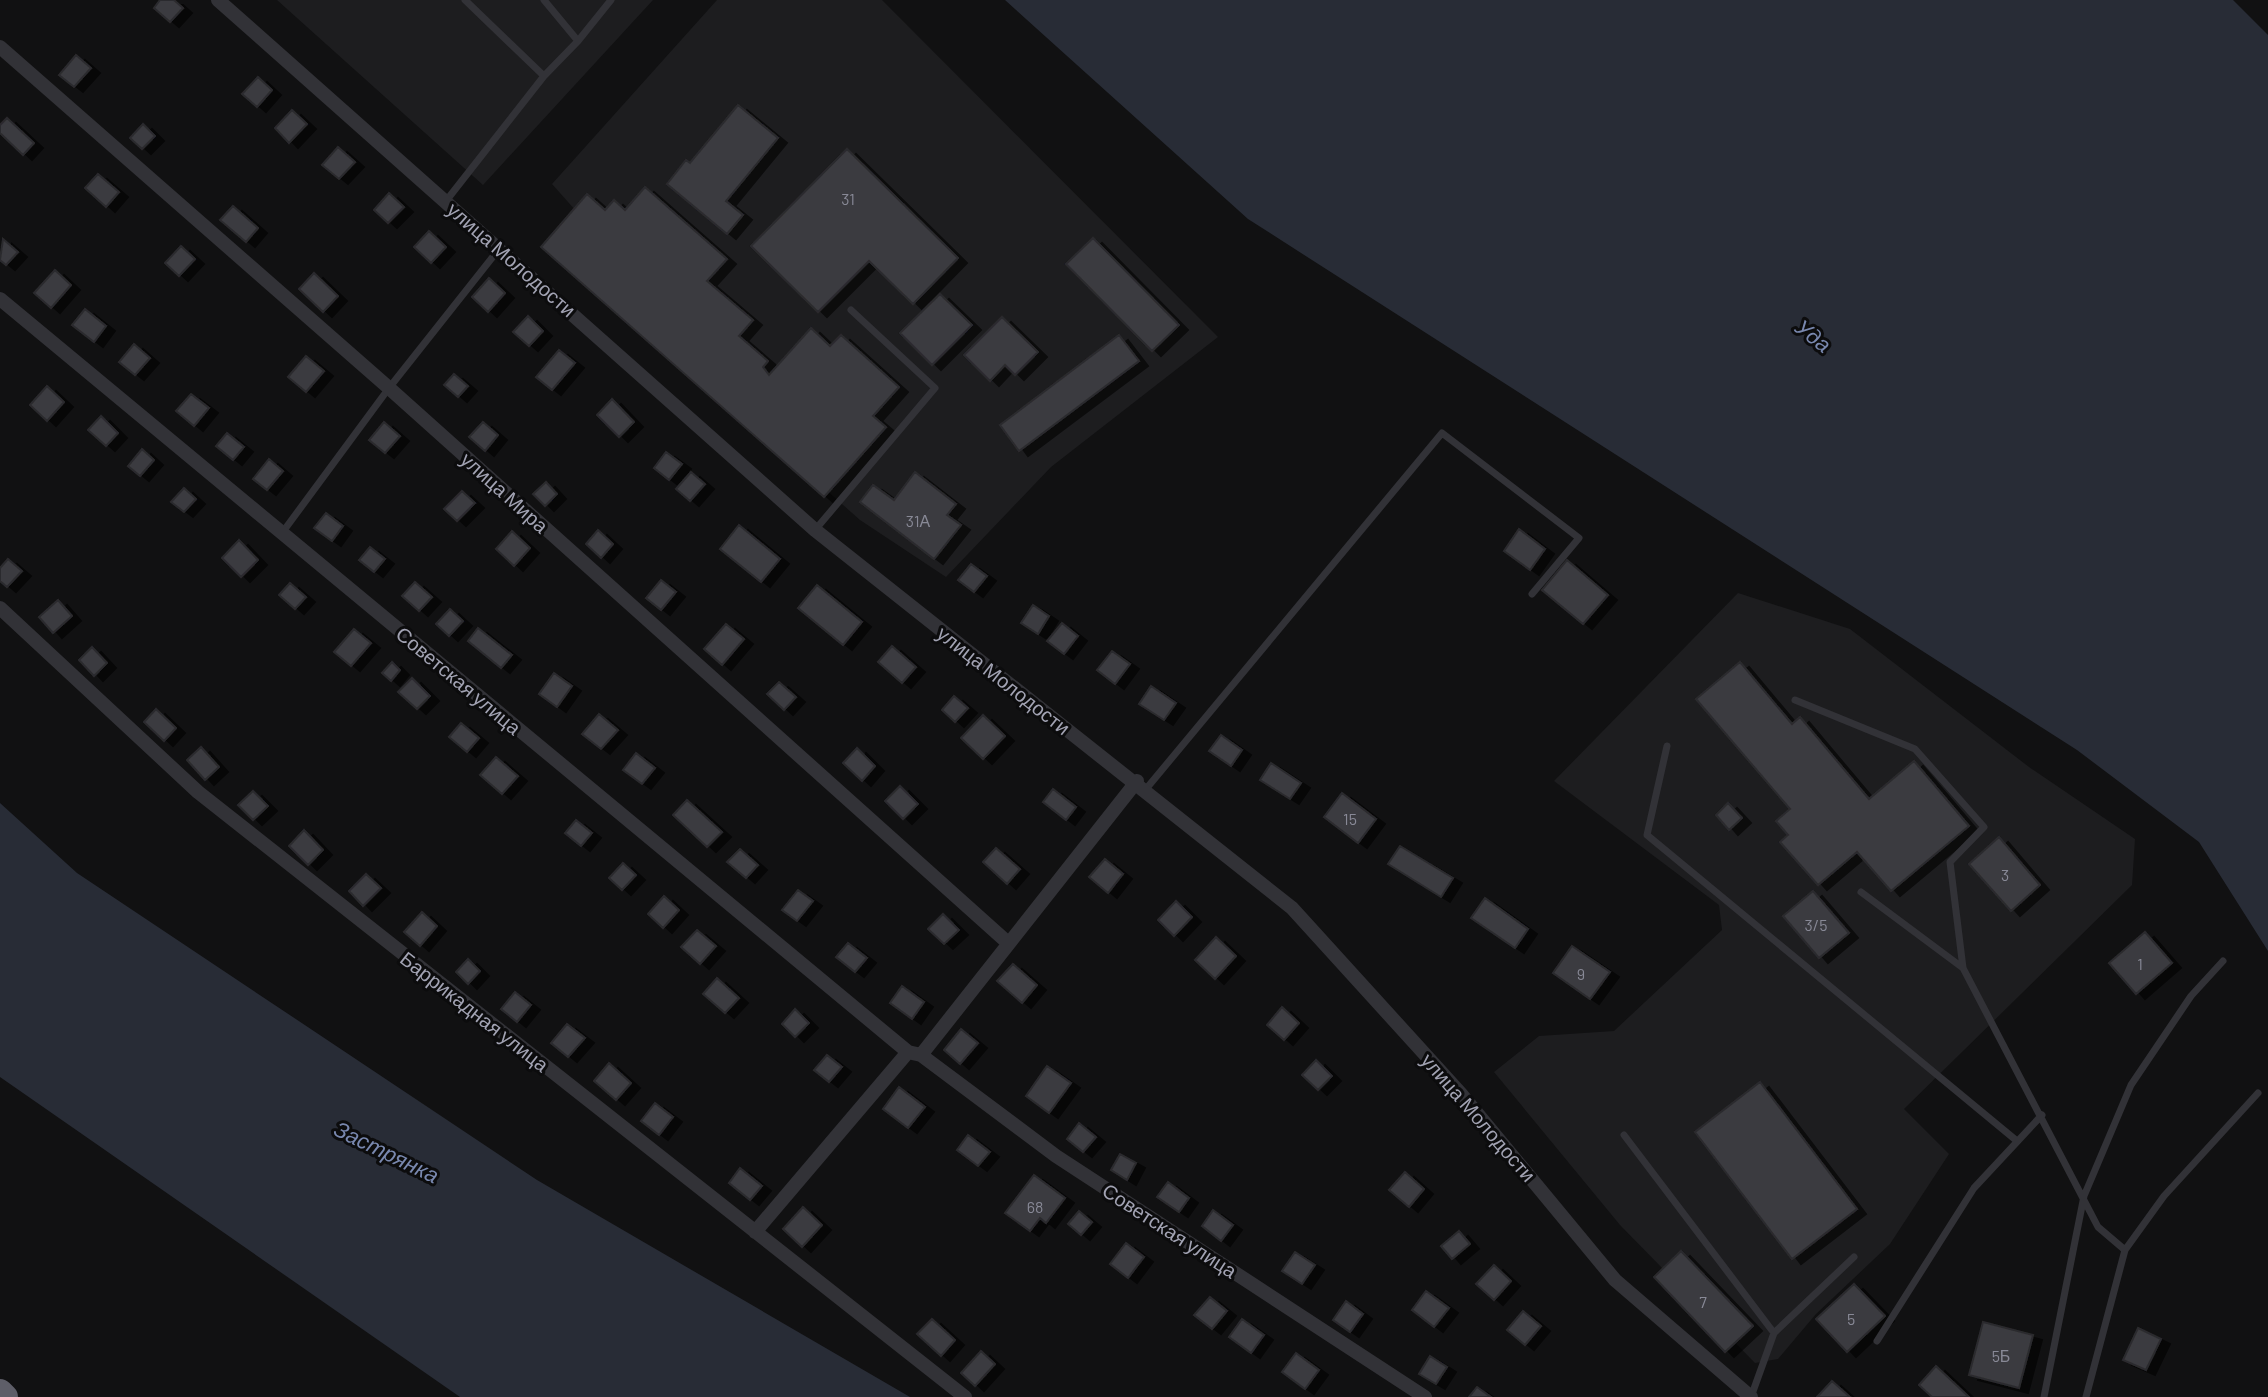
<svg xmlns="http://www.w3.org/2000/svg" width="2268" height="1397" viewBox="0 0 2268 1397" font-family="Barlow,sans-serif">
<defs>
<filter id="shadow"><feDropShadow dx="9" dy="5" stdDeviation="0" flood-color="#0009"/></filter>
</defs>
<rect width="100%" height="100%" fill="#111112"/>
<path fill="#1d1d1f" d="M 277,0 L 653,0 L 483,185 Z
M 717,0 L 882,0 L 1218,337 L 1051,467 L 946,577 L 860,520 L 816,481 L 552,184 Z
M 1738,593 L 1850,629 L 2029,767 L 2135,839 L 2132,885 L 1904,1109 L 1949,1154 L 1890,1244 L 1816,1314 L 1778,1359 L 1755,1363 L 1620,1225 L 1494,1072 L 1539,1036 L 1614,1031 L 1722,930 L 1719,905 L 1554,781 Z"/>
<path fill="#282c36" d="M 1005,0 L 2233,0 L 2268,35 L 2268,951 L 2199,842 L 2077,750 L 1248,219 Z
M 0,803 L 77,873 L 537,1180 L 910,1397 L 460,1397 L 0,1077 Z"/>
<path fill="#3b3b3f" stroke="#2c2b2e" stroke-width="2" filter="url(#shadow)" d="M 160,0 L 174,0 L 183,8 L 170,22 L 154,8 Z
M 76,55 L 91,68 L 74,87 L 59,75 Z
M 258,77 L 272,90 L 257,107 L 242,94 Z
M 738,105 L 778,138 L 726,201 L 743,215 L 727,234 L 667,184 L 686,160 L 690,163 Z
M 292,110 L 307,124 L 289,143 L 275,128 Z
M 7,118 L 34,143 L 23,155 L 0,133 L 0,125 Z
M 143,124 L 155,136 L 142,149 L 130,138 Z
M 338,147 L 355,162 L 339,179 L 322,165 Z
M 847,149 L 958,258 L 913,304 L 869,261 L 818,312 L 751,246 Z
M 98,174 L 119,192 L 106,207 L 85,188 Z
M 645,187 L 727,259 L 707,281 L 753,320 L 739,336 L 768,361 L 763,367 L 769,375 L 811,328 L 830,346 L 841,335 L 899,387 L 873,416 L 886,427 L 824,497 L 541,247 L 587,194 L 605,210 L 614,200 L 625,210 Z
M 389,193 L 404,207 L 388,223 L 374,210 Z
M 233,206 L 258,228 L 246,242 L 220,220 Z
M 429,231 L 446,247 L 431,263 L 414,247 Z
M 1093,238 L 1179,325 L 1152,351 L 1066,264 Z
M 3,239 L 18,252 L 6,265 L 0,260 Z
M 181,246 L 195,259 L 179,276 L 165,263 Z
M 55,270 L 71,285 L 51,308 L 34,293 Z
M 314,273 L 338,296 L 323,312 L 299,289 Z
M 489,278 L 505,293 L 488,312 L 472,297 Z
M 940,294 L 972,325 L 932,365 L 900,333 Z
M 85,309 L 106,326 L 94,342 L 72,325 Z
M 528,316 L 543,331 L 529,346 L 513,332 Z
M 1002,317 L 1038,352 L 1015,375 L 1005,365 L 990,381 L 964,355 Z
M 1119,335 L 1139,361 L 1019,451 L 1000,425 Z
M 134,344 L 150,358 L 135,375 L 119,362 Z
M 559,350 L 575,363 L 552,390 L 536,377 Z
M 306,356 L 324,371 L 306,392 L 288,377 Z
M 454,374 L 468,386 L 458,397 L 444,385 Z
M 47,386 L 64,402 L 47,421 L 30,405 Z
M 191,394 L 209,408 L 194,426 L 176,411 Z
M 612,399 L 634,422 L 619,437 L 597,415 Z
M 101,416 L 118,433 L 106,446 L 88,430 Z
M 384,422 L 400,436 L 385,453 L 369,440 Z
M 483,422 L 498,435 L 485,451 L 469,437 Z
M 227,433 L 244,447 L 233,460 L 216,446 Z
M 142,449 L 154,460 L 140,476 L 128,466 Z
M 666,452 L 682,464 L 669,480 L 654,468 Z
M 269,459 L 283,471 L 267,490 L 253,479 Z
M 691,472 L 705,484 L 690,501 L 676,489 Z
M 915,472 L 956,504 L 947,515 L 961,525 L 934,559 L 860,502 L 873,485 L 894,500 Z
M 546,482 L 557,494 L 545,506 L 533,494 Z
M 184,488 L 196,499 L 184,512 L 171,502 Z
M 462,491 L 475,503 L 457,521 L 444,509 Z
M 326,513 L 343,526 L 332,541 L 314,528 Z
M 739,525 L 780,559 L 761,582 L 720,549 Z
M 1519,529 L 1545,549 L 1530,570 L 1504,551 Z
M 598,530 L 613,544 L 601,558 L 586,544 Z
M 512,531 L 530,548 L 514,566 L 496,549 Z
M 239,540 L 258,560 L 241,577 L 222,558 Z
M 370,547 L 385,559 L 374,572 L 359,560 Z
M 8,559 L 22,571 L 7,587 L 0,581 L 0,568 Z
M 1567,560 L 1608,595 L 1583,624 L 1542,590 Z
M 971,564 L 987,576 L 974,592 L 958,580 Z
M 661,580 L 676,592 L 661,610 L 646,598 Z
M 415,582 L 432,597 L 419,611 L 402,596 Z
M 290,583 L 306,597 L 295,609 L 279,595 Z
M 817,585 L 862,622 L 843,645 L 798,608 Z
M 58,600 L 72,616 L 53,633 L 39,617 Z
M 1033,605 L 1049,616 L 1038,634 L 1021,623 Z
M 450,609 L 463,621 L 449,636 L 436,624 Z
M 1062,623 L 1078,636 L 1064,654 L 1047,641 Z
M 726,624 L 744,639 L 722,665 L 704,649 Z
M 478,628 L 512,655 L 501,668 L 468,641 Z
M 354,629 L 371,643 L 351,666 L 334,652 Z
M 892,646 L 916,667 L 902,683 L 878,662 Z
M 92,647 L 107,663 L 94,676 L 79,660 Z
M 1112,651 L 1130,664 L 1115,684 L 1097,670 Z
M 392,662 L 400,670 L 391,681 L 382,673 Z
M 1740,662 L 1792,724 L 1800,717 L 1869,799 L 1914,761 L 1969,826 L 1891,891 L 1857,852 L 1818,885 L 1780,842 L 1788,835 L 1776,821 L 1790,809 L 1696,699 Z
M 554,673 L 572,686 L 557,707 L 539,694 Z
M 412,678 L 430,696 L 417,709 L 398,692 Z
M 779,682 L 796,697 L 784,710 L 767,694 Z
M 1151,686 L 1176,703 L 1164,720 L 1139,704 Z
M 954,696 L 968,708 L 955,722 L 942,710 Z
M 156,709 L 176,728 L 164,741 L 144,722 Z
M 599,714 L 618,730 L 601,749 L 582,734 Z
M 983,715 L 1005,736 L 983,759 L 961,738 Z
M 461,723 L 479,738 L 467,752 L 449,737 Z
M 1221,735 L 1242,750 L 1231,766 L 1209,751 Z
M 201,747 L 219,767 L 205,780 L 187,760 Z
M 857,748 L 875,766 L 862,781 L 843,763 Z
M 636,753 L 655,768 L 642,784 L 623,770 Z
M 496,757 L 518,776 L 502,794 L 480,775 Z
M 1271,763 L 1301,783 L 1290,799 L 1260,780 Z
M 900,786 L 918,804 L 903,819 L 885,801 Z
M 1053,789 L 1076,807 L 1066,820 L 1043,802 Z
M 253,791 L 268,806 L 253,820 L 238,805 Z
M 1342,793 L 1376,819 L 1358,843 L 1324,817 Z
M 687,800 L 722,832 L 707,847 L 673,815 Z
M 1728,803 L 1742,818 L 1729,830 L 1716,815 Z
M 576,820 L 592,833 L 581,846 L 565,833 Z
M 304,830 L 323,850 L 308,865 L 289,846 Z
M 1999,837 L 2040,885 L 2011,911 L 1969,864 Z
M 1400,846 L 1453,878 L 1441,897 L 1388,864 Z
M 996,848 L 1020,869 L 1007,884 L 983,862 Z
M 740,849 L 758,865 L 746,878 L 727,862 Z
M 1105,859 L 1123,874 L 1108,893 L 1089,877 Z
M 623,863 L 636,875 L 622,890 L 609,878 Z
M 366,874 L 381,888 L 363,906 L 349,891 Z
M 798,890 L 813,901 L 797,921 L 782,910 Z
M 1813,891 L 1849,933 L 1819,958 L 1783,916 Z
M 664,896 L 679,910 L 663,928 L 648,914 Z
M 1485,898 L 1528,929 L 1515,948 L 1471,918 Z
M 1176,901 L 1192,917 L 1174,936 L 1158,920 Z
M 422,912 L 437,926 L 420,946 L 404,932 Z
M 943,914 L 959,930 L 944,944 L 928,929 Z
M 697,930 L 716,946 L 700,964 L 681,947 Z
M 2145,932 L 2172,963 L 2136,994 L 2109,963 Z
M 1216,937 L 1236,956 L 1215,979 L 1195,960 Z
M 848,943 L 867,958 L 855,972 L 836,957 Z
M 1572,946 L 1610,972 L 1590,999 L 1553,973 Z
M 468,959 L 480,971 L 468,984 L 456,972 Z
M 1013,964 L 1037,985 L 1022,1003 L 997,981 Z
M 717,978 L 739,998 L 725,1013 L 703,994 Z
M 902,986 L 924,1002 L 912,1019 L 890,1003 Z
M 515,992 L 531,1005 L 517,1022 L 501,1009 Z
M 1282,1007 L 1299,1023 L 1284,1040 L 1267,1025 Z
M 795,1009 L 809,1023 L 795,1037 L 782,1024 Z
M 567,1024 L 585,1038 L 568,1057 L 551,1043 Z
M 961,1029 L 978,1043 L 960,1064 L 944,1050 Z
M 827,1055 L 842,1067 L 829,1082 L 814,1070 Z
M 1316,1060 L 1332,1076 L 1318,1090 L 1302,1075 Z
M 609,1063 L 631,1083 L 616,1100 L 594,1081 Z
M 1047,1066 L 1071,1083 L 1049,1113 L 1026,1096 Z
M 1760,1082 L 1857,1209 L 1792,1259 L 1695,1132 Z
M 899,1087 L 925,1107 L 908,1128 L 883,1109 Z
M 655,1103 L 673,1117 L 659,1135 L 641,1121 Z
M 1079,1123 L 1096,1137 L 1083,1152 L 1067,1139 Z
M 968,1135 L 990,1152 L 978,1166 L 957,1150 Z
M 1120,1154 L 1136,1163 L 1127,1180 L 1111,1170 Z
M 740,1168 L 762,1186 L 750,1200 L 729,1183 Z
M 1405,1172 L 1424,1189 L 1409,1207 L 1389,1190 Z
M 1034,1175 L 1065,1198 L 1046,1223 L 1040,1218 L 1030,1231 L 1005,1213 Z
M 1168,1182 L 1189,1198 L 1179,1212 L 1157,1197 Z
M 803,1207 L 822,1225 L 802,1247 L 783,1229 Z
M 1213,1210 L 1233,1225 L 1221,1241 L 1202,1226 Z
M 1079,1211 L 1092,1222 L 1081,1235 L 1068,1224 Z
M 1459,1231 L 1470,1244 L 1452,1259 L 1441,1246 Z
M 1126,1243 L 1144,1257 L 1128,1278 L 1110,1264 Z
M 1681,1251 L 1753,1326 L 1725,1352 L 1654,1277 Z
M 1295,1252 L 1315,1265 L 1302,1284 L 1282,1271 Z
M 1494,1265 L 1511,1281 L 1494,1300 L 1476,1284 Z
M 1854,1284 L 1885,1316 L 1847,1352 L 1816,1319 Z
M 1426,1291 L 1449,1308 L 1434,1327 L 1412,1310 Z
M 1210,1297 L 1227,1311 L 1212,1329 L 1194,1315 Z
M 1346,1301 L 1363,1314 L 1350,1332 L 1333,1320 Z
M 1523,1311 L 1541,1326 L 1525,1345 L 1507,1330 Z
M 932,1319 L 955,1340 L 941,1356 L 917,1334 Z
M 1242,1319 L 1264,1335 L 1251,1353 L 1229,1337 Z
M 1983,1322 L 2033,1335 L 2019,1388 L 1969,1375 Z
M 2138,1328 L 2161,1339 L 2146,1370 L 2123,1360 Z
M 981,1351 L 995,1364 L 975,1386 L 961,1373 Z
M 1296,1353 L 1319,1370 L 1305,1389 L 1282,1372 Z
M 1430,1356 L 1447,1367 L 1436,1384 L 1419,1374 Z
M 1936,1366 L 1969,1397 L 1932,1397 L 1919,1385 Z
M 1832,1381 L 1850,1397 L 1817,1397 Z
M 1477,1387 L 1491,1397 L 1469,1397 Z"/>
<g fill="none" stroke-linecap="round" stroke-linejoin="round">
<path stroke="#323237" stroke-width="7" d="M 544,0 L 578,41 L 544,76
M 578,41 L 611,0
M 446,201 L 544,76 L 465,0
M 815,530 L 935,388 L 851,310
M 282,533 L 389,388 L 499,249
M 1795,700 L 1915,749 L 1984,827 L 1950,862 L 1963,968 L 2098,1227 L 2125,1250
M 1667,746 L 1647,835 L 2017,1141
M 1146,789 L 1442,433 L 1579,538 L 1532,594
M 1861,892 L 1963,968
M 1624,1135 L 1774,1333 L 1751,1397
M 1774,1333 L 1854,1257
M 1877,1341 L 1974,1188 L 2042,1115
M 2044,1397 L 2084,1196 L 2131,1085 L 2191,996 L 2223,961
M 2086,1397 L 2125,1250 L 2164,1196 L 2258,1093"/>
<path stroke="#323237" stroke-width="14" d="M 218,0 L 815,530 L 1292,908 L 1461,1094 L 1615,1280 L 1751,1397
M 0,47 L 389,388 L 1007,942
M 0,299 L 908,1052 L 921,1055 L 1056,1156 L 1425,1397
M 0,608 L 198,792 L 965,1397
M 921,1055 L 1137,781
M 755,1232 L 908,1052"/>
<path stroke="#5e5e68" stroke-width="26" d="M 0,1392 L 5,1397"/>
</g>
<g text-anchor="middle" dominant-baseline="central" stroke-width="6" stroke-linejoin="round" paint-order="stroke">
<g font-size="16" fill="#888996">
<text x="848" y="198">31</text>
<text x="918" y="520">31А</text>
<text x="1350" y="818">15</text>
<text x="2005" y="874">3</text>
<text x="1816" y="924">3/5</text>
<text x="2140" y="963">1</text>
<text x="1581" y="973">9</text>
<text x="1035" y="1206">68</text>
<text x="1703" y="1301">7</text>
<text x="1851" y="1318">5</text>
<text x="2001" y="1355">5Б</text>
</g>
<g font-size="20" fill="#a2a3b3" stroke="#0c0c0d">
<text transform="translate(512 259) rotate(41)">улица Молодости</text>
<text transform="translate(505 492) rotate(42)">улица Мира</text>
<text transform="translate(459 680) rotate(40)">Советская улица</text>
<text transform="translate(1004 680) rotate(38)">улица Молодости</text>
<text transform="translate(475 1011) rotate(38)">Баррикадная улица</text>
<text transform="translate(1479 1117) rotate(49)">улица Молодости</text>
<text transform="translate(1170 1230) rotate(33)">Советская улица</text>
</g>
<g font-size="22" font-style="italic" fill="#7988af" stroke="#0c0c0d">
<text transform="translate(1814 335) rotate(38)">Уда</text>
<text transform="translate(387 1151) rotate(26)">Застрянка</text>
</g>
</g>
</svg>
